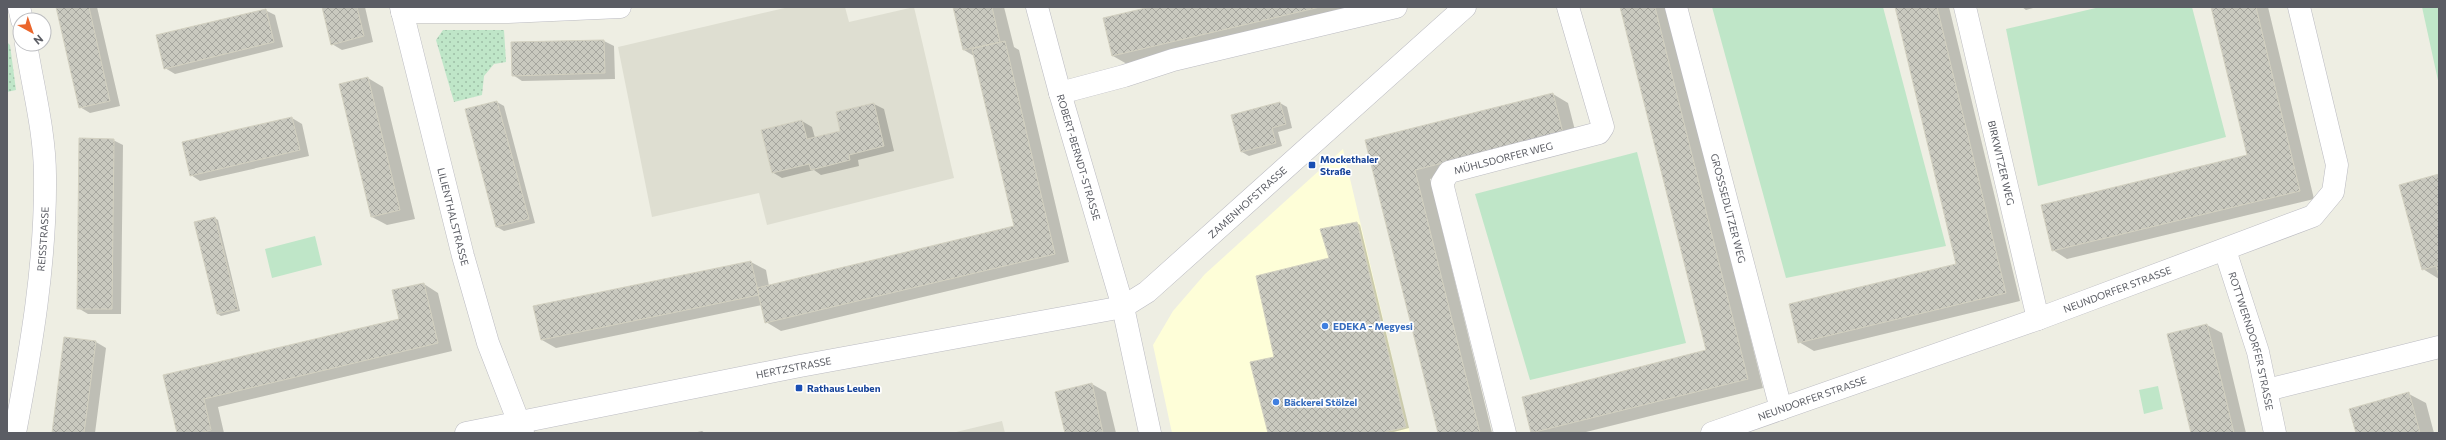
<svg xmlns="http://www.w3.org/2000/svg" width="2446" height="440" viewBox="0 0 2446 440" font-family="Commissioner,sans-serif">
<defs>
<pattern id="grass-dots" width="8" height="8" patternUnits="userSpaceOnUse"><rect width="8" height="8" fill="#bfe6c8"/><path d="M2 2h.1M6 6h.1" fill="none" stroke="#9ebea6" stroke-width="1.8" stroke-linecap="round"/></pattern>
<pattern id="building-cross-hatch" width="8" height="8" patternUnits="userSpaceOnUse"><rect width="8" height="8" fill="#c9c9bf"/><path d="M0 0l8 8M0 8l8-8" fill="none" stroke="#a6a69f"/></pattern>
</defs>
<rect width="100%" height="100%" fill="#eeeee3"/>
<path fill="#fefed8" d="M 1343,149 L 1410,433 L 1172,433 L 1153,345 L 1173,311 L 1205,274 Z"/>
<path fill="#deded1" d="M 789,7 L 845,7 L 849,22 L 914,7 L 954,178 L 767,225 L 759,193 L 652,217 L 618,47 Z
M 1002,421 L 1005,433 L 952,433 Z"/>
<path fill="url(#grass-dots)" d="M 443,30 L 504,30 L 506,62 L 494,64 L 484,76 L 482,95 L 454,102 L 436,40 Z
M 7,42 L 10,45 L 16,90 L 7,92 Z"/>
<path fill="#bfe6c8" d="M 1712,7 L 1883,7 L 1946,246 L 1786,278 Z
M 2100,7 L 2192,7 L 2226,137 L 2038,186 L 2006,29 Z
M 2422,7 L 2439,7 L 2439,85 Z
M 1637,152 L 1686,343 L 1530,380 L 1475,194 Z
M 315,236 L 322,265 L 272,278 L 265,249 Z
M 2158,386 L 2163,409 L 2144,414 L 2139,390 Z"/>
<path fill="#0003" d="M 57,7 L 97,7 L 120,106 L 90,113 L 80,107 Z
M 323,7 L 365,7 L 373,42 L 342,50 L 332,44 Z
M 954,7 L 1004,7 L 1014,47 L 1019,50 L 1069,262 L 781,331 L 766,322 L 762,305 L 556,348 L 542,340 L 751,262 L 766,270 L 769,286 L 1015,227 L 974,56 L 964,50 Z
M 1155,7 L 1368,7 L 1127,64 L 1113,56 Z
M 1621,7 L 1668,7 L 1763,388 L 1582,433 L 1532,433 L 1523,398 L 1707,351 Z
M 1896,7 L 1949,7 L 2020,301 L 1814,351 L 1799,342 L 1958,264 Z
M 2022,7 L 2037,7 L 2026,10 Z
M 2213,7 L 2268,7 L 2314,199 L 2067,259 L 2053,250 L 2248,156 Z
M 265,10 L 275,15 L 283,47 L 175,74 L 165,68 Z
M 604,41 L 614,46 L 615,79 L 522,81 L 513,75 L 512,43 Z
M 368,78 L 383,87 L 415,219 L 387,225 L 372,217 L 340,85 Z
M 1553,94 L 1568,103 L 1578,142 L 1430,179 L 1492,433 L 1439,433 L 1367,141 Z
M 497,102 L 504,106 L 535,223 L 504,231 L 497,227 L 466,110 Z
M 1280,103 L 1287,107 L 1292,128 L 1278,132 L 1282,146 L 1249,156 L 1242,152 Z
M 874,104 L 884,109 L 894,151 L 858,160 L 859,166 L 821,175 L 814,170 L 782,178 L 772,172 L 802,121 L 812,127 L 815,138 L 841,132 Z
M 292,118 L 302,124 L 309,156 L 200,181 L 191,175 Z
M 113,140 L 123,145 L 121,314 L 88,314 L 78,308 Z
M 2439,175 L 2439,279 L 2423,269 Z
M 215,218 L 218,220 L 240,311 L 221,316 L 218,314 Z
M 1357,223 L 1360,225 L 1409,428 L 1390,433 L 1269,433 L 1275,358 L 1330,259 Z
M 424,284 L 438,293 L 452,351 L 218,407 L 224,433 L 178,433 L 165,376 L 400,319 Z
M 2207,325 L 2222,333 L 2246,433 L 2192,433 L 2168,335 Z
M 96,342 L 106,348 L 95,433 L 53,433 Z
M 1092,384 L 1106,392 L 1116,433 L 1066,433 Z
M 2409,394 L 2426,403 L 2434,433 L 2357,433 Z
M 702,431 L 705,433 L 693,433 Z"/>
<path fill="url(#building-cross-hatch)" stroke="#d3d1c1" d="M 56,7 L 89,7 L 110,101 L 79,108 Z
M 322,7 L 357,7 L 364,36 L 331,45 Z
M 953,7 L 992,7 L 1000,42 L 963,50 Z
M 1150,7 L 1320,7 L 1112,56 L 1103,18 Z
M 1620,7 L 1655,7 L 1748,379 L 1531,433 L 1522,397 L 1706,350 Z
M 1895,7 L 1937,7 L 2006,293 L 1798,343 L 1789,304 L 1956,264 Z
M 2211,7 L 2256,7 L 2300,191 L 2052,251 L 2041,205 L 2247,155 Z
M 266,9 L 274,42 L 164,69 L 156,35 Z
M 604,40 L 605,73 L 512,76 L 511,42 Z
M 1005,41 L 1055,254 L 765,323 L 757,288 L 1014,226 L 972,49 Z
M 368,77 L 400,210 L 371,217 L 339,84 Z
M 1553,93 L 1563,133 L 1415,170 L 1480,433 L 1438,433 L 1365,140 Z
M 497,101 L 529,219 L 496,227 L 465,109 Z
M 1280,102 L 1286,124 L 1272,128 L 1276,143 L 1241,152 L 1231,115 Z
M 874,103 L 884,146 L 849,155 L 850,160 L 811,170 L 809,164 L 772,173 L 761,130 L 802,120 L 807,139 L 840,131 L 836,112 Z
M 292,117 L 300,150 L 190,176 L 182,142 Z
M 79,138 L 114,139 L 112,309 L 77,309 Z
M 2439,174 L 2439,277 L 2436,266 L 2422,270 L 2399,185 Z
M 215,217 L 238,309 L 217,314 L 194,222 Z
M 1357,222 L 1406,427 L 1381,433 L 1268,433 L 1250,362 L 1274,357 L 1256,276 L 1329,258 L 1320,229 Z
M 751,261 L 759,295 L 541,340 L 533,306 Z
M 424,283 L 438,343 L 204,399 L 211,430 L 200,433 L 177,433 L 163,375 L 399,319 L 392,290 Z
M 2207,324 L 2223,387 L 2234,433 L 2191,433 L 2167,334 Z
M 64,337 L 96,341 L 84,433 L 52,433 Z
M 1092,383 L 1103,433 L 1065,433 L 1055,392 Z
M 2409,392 L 2420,433 L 2356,433 L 2349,409 Z"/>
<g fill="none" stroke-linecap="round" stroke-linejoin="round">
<defs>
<g id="minor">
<path d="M 19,7 L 22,20"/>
<path id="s1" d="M 401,7 L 463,256 L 488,343 L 523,433"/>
<path id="s2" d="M 1037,7 L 1060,93 L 1123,307 L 1150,433"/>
<path id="s3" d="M 1676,7 L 1781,409"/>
<path id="s4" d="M 1965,7 L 2038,319"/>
<path d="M 402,12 L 508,12 L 620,7"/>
<path d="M 1060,93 L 1124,76 L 1173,60 L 1396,7"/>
<path id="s5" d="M 2225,250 L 2258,352 L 2275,433"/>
<path d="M 2267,390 L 2439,347"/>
<path id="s6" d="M 15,433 C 31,349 46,262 45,176 C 45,133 33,87 26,44"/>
<path id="s7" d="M 466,433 L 800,366 L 1123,307 L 1147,292 L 1465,7"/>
<path id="s8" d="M 1505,433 L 1442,183 L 1449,172 L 1599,133 L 1603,127 L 1568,7"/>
<path id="s9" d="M 1712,433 L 2038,319 L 2313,216 L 2333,192 L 2337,165 L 2299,7"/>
</g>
</defs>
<use href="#minor" stroke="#bbbbc2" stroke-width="23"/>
<use href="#minor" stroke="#fff" stroke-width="22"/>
</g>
<g fill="#1a4fb4" stroke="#fff" stroke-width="1.5">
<rect x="1308" y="161" width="8" height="8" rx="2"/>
<rect x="795" y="384" width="8" height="8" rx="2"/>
</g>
<g fill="#3f7fe0" stroke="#fff" stroke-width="1.5">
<circle cx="1325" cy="326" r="4"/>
<circle cx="1276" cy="402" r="4"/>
</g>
<g text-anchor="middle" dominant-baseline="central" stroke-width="3.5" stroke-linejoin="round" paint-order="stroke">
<g font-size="10" fill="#5b5d64" stroke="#fff">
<text stroke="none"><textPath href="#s2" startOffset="156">ROBERT-BERNDT-STRASSE</textPath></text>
<text stroke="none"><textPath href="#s8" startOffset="327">MÜHLSDORFER WEG</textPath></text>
<text stroke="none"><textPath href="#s4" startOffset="160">BIRKWITZER WEG</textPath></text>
<text stroke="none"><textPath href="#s7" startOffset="832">ZAMENHOFSTRASSE</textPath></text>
<text stroke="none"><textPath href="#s3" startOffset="208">GROSSSEDLITZER WEG</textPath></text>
<text stroke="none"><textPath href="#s1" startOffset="216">LILIENTHALSTRASSE</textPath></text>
<text stroke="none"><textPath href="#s6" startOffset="196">REISSTRASSE</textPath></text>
<text stroke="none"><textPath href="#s9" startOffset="430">NEUNDORFER STRASSE</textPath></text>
<text stroke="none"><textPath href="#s5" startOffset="95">ROTTWERNDORFER STRASSE</textPath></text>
<text stroke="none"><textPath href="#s7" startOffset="334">HERTZSTRASSE</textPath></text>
<text stroke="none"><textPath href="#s9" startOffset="106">NEUNDORFER STRASSE</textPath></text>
</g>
<g font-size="10" font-weight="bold" fill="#164399" stroke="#fff" text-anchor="start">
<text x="1320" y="159">Mockethaler<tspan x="1320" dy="12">Straße</tspan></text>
<text x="807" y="388">Rathaus Leuben</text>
</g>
<g font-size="10" font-weight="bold" fill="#366cbe" stroke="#fff" text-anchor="start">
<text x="1333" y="326">EDEKA - Megyesi</text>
<text x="1284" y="402">Bäckerei Stölzel</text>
</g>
</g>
<rect width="2446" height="440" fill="none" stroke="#5b5d64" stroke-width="16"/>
<g transform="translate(32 32) rotate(140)"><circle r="19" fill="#ffffff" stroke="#bdbec1"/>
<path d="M0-3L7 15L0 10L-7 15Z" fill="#eb662c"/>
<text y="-6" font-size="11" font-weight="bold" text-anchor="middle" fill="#5b5d64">N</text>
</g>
</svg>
